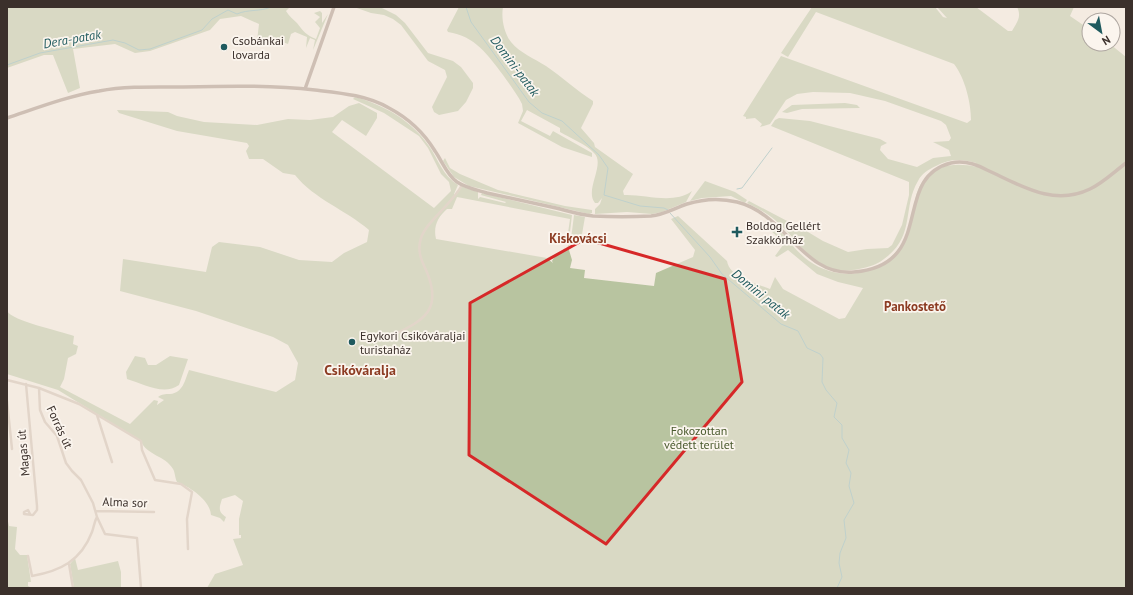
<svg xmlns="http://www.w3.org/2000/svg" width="1133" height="595" viewBox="0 0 1133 595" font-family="'PT Sans',sans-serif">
<rect width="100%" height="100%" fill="#f4ebe1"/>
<path fill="#b8c4a0" d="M 7,7 L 290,7 L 286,11 C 289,16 293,19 297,23 C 303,31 306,35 316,39 L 320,28 L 315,22 L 320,17 L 314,13 L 320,11 L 322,13 L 322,23 L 328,14 L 313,50 L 315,40 L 310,38 L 306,48 L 307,37 L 295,32 L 291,34 L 288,44 L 269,37 L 263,40 L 262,45 L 260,45 L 260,42 L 257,41 L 259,24 L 241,16 L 220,19 L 210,30 L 150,51 L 135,53 L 115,44 L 73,49 L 80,88 L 68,93 L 53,55 L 44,55 L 7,68 Z
M 354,7 L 380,7 L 396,15 L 405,23 L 428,53 L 453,61 L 461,67 L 473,83 L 473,88 L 466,102 L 458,111 L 439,115 L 434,112 L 432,107 L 447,77 L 445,70 L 428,61 L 401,25 L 393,19 L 384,15 L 371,13 Z
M 459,7 L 503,7 C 501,18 504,33 511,42 C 520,53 535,59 546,66 C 562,77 576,90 593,101 L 593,104 L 581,128 L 594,143 L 595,147 L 633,174 L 623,191 L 624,195 C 645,194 673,205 692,191 L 686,202 L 662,212 L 652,214 L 627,212 L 595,214 L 595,209 L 600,204 L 602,198 L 598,203 L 595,203 C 584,190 606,164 594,153 C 586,144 570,138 560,132 L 560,128 L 527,110 L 521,121 L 550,136 L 553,131 L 592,153 L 592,157 L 562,147 L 518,123 L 523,111 L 522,104 C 517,94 510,85 503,75 C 488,55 475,36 448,32 L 447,30 Z
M 812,7 L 935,7 L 943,17 L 947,18 L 937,7 L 976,7 L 1008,31 L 1012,31 C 1017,22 1022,17 1017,7 L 1074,7 L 1070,16 L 1089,29 L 1089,44 L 1110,44 L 1126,57 L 1126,588 L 207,588 L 215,574 L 243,565 L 233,539 L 241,538 L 241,535 L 239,535 L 239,519 L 243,501 L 235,495 L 222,499 C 219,508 218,512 226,517 L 224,522 L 220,518 L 211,515 C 210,500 190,487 177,482 C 175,478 175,472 173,469 C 166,456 146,455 141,441 L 58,390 L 7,374 L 7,311 C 12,321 61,331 74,336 L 73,344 L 78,346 L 76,354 L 68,358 L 64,379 L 60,387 L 130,424 L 154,400 L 158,401 L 157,405 L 164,400 L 158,397 C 162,394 165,394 170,394 C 183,393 185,380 189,370 L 276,392 L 295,380 L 298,363 L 288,345 L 273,337 L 196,311 L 120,291 L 123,259 L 206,272 L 212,247 L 219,242 L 260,247 L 299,260 L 332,262 L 344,253 L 367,242 L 369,230 C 346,210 314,199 295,175 L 283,173 L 263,159 L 249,159 L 246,151 L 249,146 L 247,143 L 177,131 L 119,113 L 117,110 L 168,112 L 177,116 L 204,122 L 257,125 L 288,119 L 310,120 L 333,117 L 349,106 L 359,103 L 377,113 L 377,118 L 366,136 L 342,120 L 332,132 L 434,208 L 451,191 L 449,182 L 441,174 L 428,148 L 419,136 L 384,113 L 353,99 L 355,97 C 384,105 411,120 429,146 C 438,159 443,176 458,185 L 454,194 L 455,196 L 461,187 L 463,187 L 478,192 L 478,199 L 480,197 L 505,203 L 506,202 L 481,195 L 482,193 L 572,215 L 570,232 L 568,233 L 570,219 L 457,197 L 452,209 L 447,209 C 438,217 433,226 436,239 L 547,258 L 563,250 L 565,247 L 564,250 L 548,259 L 553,263 L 552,261 C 557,251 566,255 570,241 L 569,250 L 572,260 L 570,268 L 585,270 L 584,278 L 654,286 L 656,273 L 693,257 L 695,250 L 671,219 L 678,216 L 727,261 C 730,278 756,283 770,289 L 775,277 L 783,289 L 839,319 L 845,318 L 863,288 L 838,282 L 817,274 L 788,250 L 777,257 L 775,256 L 783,245 L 783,242 L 768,228 L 767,224 L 771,222 C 784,234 795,251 809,261 C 847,288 897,270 910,226 C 915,211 913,192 924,180 C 938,163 958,163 977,167 L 976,163 C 962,159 950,158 936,166 C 929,169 921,174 918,181 C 902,208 916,236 884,259 C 877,265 868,267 859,269 C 816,278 803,244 775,220 C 767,213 757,208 747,203 L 749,201 L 808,232 L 823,241 L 848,252 L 867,249 L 888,248 L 892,245 L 902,225 L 909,195 L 909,182 L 771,126 L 775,120 L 779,118 L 810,121 L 880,139 L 887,143 L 881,146 L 880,150 L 888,159 L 917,167 L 933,158 L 951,156 L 949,150 L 933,142 L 949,141 L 951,138 L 946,125 L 941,121 L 885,101 L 850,93 L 813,92 L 797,94 L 786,100 L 770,124 L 760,127 L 762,124 L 755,118 L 746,119 L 746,117 L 743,116 L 781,56 L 967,123 L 971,120 C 971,103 965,78 954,64 L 816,12 L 788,57 L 781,53 Z
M 845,103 L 857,105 L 860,108 L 802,109 L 787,113 L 782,112 L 792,105 Z
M 445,158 L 450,168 L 460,174 L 498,190 L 565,206 L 592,210 L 592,213 L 589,214 L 469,186 L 454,177 L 443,161 Z
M 705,181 L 735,192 L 747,200 L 745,203 L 731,196 L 702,198 L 690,201 Z
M 574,215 L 585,217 L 581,240 L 571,239 Z
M 135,356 L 145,358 L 148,365 L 156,365 L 170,356 L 188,359 L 179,385 C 164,396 143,384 127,379 L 126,372 Z
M 7,517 L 9,526 L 17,527 L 15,549 L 20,555 L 27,555 L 31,582 L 28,582 L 28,586 L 32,588 L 7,588 Z
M 75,558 L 78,570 L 118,561 L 121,572 L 121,588 L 74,588 L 70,564 Z"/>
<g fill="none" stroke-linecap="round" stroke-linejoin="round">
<path stroke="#7fb0b2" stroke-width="1" d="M 466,7 L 471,22 L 529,102 L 542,113 L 562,121 L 599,155 L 608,168 L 604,195 L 640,206 L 664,208 L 668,210
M 7,65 L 40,53 L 113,40 L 125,43 L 139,50 L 150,49 L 202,30 L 212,19 L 228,10 L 237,14 C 248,9 260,12 271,7
M 737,189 L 742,188 L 772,148
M 670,213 L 710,257 L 722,274 L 781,324 L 798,331 L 807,348 L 820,354 L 823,358 L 822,382 L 826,390 L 837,403 L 834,417 L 842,425 L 842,438 L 849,450 L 846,463 L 851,473 L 849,486 L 854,503 L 844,520 L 846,538 L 840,553 L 839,563 L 842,577 L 837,588"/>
<path stroke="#cdbbac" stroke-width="2.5" d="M 393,335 C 425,320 443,309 426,270 C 421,260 417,250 421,238 C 426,222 452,204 462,185
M 7,380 L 39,388 L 79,404 L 141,441 L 142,450 L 155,480 L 181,484 L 192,492 L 187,519 L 188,549
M 26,384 L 37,506 L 37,510 L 33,515 L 24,514 L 24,512 L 28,510 L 30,514
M 39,388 L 40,410 L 45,422 L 57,436 L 66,463 L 72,471 L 81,480 L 93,503 L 97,517 L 105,534 L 137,538 L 141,588
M 7,401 L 12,449
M 97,415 L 112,462
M 96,511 L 154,512
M 28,556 L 32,576 C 60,571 81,561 92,532 C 94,527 94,522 97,517
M 69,564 L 73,588"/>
<path stroke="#a18a7d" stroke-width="3.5" d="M 305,89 L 334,7
M 7,118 C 37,108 68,96 99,91 C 126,86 154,87 182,87 C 227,86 270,85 315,90 C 341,93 366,95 389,108 C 408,118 424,133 435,151 C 442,161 447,175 457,182 C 466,188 477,190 487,193 C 510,198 533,203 556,208 C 568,211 581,215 593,216 C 612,217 632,217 651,216 C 664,215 675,208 687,204 C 703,199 721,198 737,202 C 786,214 803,277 854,272 C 938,265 890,178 951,163 C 964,160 976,164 987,170 C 1020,185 1053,207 1090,189 C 1103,183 1114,172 1126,163"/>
</g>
<path d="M0 0H1133V595H0ZM 585,239 L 725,279 L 742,382 L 606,544 L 469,455 L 470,303 Z" fill="#f4ebe1" fill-opacity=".55" fill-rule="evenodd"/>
<path fill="none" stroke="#d62828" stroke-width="3" stroke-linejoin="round" d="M 585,239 L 725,279 L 742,382 L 606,544 L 469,455 L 470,303 Z"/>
<g fill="#1f5a5e" stroke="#fbf5ee" stroke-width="1.5">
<circle cx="224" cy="47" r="4"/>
<path d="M735 226h4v4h4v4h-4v4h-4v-4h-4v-4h4z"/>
<circle cx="352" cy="342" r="4"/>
</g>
<g text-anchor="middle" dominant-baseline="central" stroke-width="3.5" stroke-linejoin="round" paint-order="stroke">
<g font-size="12" fill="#3b302b" stroke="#fbf5ee" text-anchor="start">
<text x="232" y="40">Csobánkai<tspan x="232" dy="14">lovarda</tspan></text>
<text x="746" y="225">Boldog Gellért<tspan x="746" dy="14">Szakkórház</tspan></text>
<text x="360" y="335">Egykori Csikóváraljai<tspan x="360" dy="14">turistaház</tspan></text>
</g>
<g font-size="12" fill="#3b302b" stroke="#fbf5ee">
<text transform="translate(60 427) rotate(65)">Forrás út</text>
<text transform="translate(23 453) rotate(-95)">Magas út</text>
<text transform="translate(125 502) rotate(2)">Alma sor</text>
</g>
<g font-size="12" fill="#4a5a2e" stroke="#fbf5ee">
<text x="699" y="430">Fokozottan<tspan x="699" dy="14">védett terület</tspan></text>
</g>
<g font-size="13" font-style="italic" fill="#1f5a5e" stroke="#fbf5ee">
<text transform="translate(72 39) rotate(-10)">Dera-patak</text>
<text transform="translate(515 66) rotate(53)">Domini-patak</text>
<text transform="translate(761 294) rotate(39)">Domini patak</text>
</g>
<g font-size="13" font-weight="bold" fill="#8c3b22" stroke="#fbf5ee">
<text x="578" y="238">Kiskovácsi</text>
<text x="915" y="306">Pankostető</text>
</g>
<g font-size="14" font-weight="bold" fill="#8c3b22" stroke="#fbf5ee">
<text x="360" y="370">Csikóváralja</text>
</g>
</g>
<rect width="1133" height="595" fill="none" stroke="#3b302b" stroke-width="16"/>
<g transform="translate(1101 32) rotate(148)"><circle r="19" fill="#fbf5ee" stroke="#aea6a0"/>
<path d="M0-3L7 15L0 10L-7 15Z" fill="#1f5a5e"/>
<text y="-6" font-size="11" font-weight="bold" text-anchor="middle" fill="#3b302b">N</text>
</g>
</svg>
